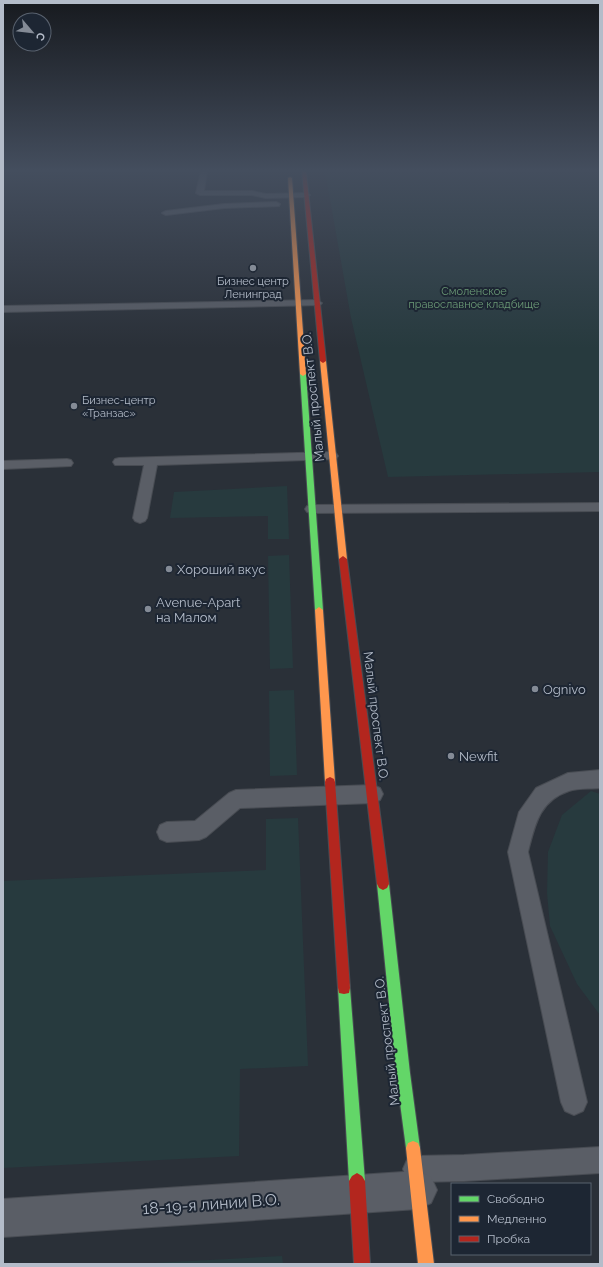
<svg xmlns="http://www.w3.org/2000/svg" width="603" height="1267" viewBox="0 0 603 1267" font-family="Raleway,sans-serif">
<rect width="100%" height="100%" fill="#2a3038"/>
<path fill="#273a3e" d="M 325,171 L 600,171 L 600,472 L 388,477 L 351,318 Z
M 287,486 L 289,539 L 268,539 L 268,516 L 170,518 L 174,492 Z
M 289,555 L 293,668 L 270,669 L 268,556 Z
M 294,690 L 297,775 L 270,776 L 269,691 Z
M 591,791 L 600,794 L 600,1015 L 577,984 L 550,926 L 547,893 L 548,852 L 562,815 Z
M 298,818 L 308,1066 L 240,1069 L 239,1156 L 3,1168 L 3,881 L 266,870 L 266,819 Z
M 282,1256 L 283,1264 L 135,1264 Z"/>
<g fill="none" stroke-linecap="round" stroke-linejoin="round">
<defs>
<path id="lane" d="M 201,171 L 207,171 L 204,191 L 252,191 L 266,194 L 306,193 L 310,195 L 306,197 L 266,198 L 252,195 L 200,195 L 196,193 Z
M 276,202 L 280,204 L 279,206 L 224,208 L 166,215 L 162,213 L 166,211 L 224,204 Z
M 317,300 L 322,303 L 320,305 L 3,312 L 3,306 Z
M 332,452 L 336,453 L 338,456 L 336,459 L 157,465 L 147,518 L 145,521 L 140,523 L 135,521 L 133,518 L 144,465 L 115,465 L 113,462 L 115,459 L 119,458 Z
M 67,459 L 71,460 L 73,463 L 71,466 L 3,469 L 3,461 Z
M 600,503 L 600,511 L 312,513 L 307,512 L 305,509 L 307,506 L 312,505 Z
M 600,770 L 600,788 C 590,789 578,788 569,791 C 539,801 535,825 528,852 L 587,1102 L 583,1111 L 574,1115 L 565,1111 L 561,1102 L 508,852 L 519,812 L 536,788 L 568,773 Z
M 373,785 L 380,788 L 383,794 L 380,800 L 373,803 L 240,808 L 206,837 L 199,840 L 167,842 L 160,839 L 157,832 L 160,825 L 167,822 L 195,821 L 229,793 L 236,790 Z
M 600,1147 L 600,1173 L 464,1181 L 416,1182 L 407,1178 L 403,1169 L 407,1160 L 416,1156 L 464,1155 Z"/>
<path id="street" d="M 418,1171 L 431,1177 L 437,1190 L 431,1203 L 418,1209 L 3,1237 L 3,1199 Z"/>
<path id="fast" d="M 303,372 L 306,374 L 323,610 L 319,613 L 315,610 L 300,374 Z
M 383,878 L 387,880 L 389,884 L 410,1073 L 420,1148 L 418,1153 L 413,1155 L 408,1153 L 406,1148 L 396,1073 L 377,884 L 379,880 Z
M 344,982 L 349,983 L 350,988 L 365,1181 L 362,1186 L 357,1189 L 352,1186 L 349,1181 L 338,988 L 339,983 Z"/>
<path id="slow" d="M 290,177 L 292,178 L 306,374 L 303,376 L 300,374 L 288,178 Z
M 323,359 L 326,361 L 347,559 L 343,562 L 339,559 L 320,361 Z
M 319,607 L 323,610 L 335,782 L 334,785 L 330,787 L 326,785 L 325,782 L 315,610 Z
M 413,1141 L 418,1143 L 420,1148 L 434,1264 L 418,1264 L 406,1148 L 408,1143 Z"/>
<path id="jam" d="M 302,171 L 306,171 L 326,361 L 323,363 L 320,361 Z
M 343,556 L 347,559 L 389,884 L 387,888 L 383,890 L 379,888 L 377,884 L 339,559 Z
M 330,777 L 334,779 L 335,782 L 350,988 L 349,993 L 344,994 L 339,993 L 338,988 L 325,782 L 326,779 Z
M 357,1173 L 362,1176 L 365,1181 L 370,1264 L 354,1264 L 349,1181 L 352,1176 Z"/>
</defs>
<use href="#lane" stroke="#484c53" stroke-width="2"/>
<use href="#street" stroke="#484c53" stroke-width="2"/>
<use href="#fast" stroke="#484c53" stroke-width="2"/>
<use href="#slow" stroke="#484c53" stroke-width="2"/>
<use href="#jam" stroke="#484c53" stroke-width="2"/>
<use href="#lane" fill="#5a5e66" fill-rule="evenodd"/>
<use href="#street" fill="#5a5e66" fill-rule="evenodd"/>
<use href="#fast" fill="#63d668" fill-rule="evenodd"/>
<use href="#slow" fill="#ff974d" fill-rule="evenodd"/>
<use href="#jam" fill="#b3261e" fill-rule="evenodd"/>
</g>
<linearGradient id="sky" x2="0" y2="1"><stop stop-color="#171a1f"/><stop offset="0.49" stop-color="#444e5e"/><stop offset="1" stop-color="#444e5e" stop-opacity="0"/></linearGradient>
<rect width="603" height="348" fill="url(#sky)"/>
<g fill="#848b96" stroke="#1d2633" stroke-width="1.5">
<circle cx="253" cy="268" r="4"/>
<circle cx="74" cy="406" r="4"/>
<circle cx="169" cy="569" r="4"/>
<circle cx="148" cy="609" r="4"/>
<circle cx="535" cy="689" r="4"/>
<circle cx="451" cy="756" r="4"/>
</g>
<g text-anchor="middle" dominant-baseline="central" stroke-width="4" stroke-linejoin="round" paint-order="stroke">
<g font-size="11" fill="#b4bcc9" stroke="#1d2633">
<text x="253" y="281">Бизнес центр<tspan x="253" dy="13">Ленинград</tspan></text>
<text x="82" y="400" text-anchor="start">Бизнес-центр<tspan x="82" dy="13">«Транзас»</tspan></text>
</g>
<g font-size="11" fill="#6b9a76" stroke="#1d2633">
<text x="474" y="291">Смоленское<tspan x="474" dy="13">православное кладбище</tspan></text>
</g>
<g font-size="13" fill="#b4bcc9" stroke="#1d2633">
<text transform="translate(313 397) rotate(-96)">Малый проспект В.О.</text>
<text transform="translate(376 716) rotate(83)">Малый проспект В.О.</text>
<text transform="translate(387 1041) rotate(-97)">Малый проспект В.О.</text>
</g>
<g font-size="13" fill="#b4bcc9" stroke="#1d2633" text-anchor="start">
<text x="177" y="569">Хороший вкус</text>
<text x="156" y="602">Аvenue-Apart<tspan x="156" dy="15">на Малом</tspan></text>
<text x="543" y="689">Ognivo</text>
<text x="459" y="756">Newfit</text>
</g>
<g font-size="16" fill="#b4bcc9" stroke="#1d2633">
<text transform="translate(211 1204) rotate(-4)">18-19-я линии В.О.</text>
</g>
</g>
<rect width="603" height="1267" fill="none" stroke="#b4bcc9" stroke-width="8"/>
<rect x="451" y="1183" width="140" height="72" fill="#1d2633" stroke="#59626f"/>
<rect x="459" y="1196" width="20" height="6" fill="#63d668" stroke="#59626f"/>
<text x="487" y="1203" font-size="12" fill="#b4bcc9">Свободно</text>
<rect x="459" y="1216" width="20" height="6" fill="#ff974d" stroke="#59626f"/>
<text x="487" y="1223" font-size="12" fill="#b4bcc9">Медленно</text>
<rect x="459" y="1236" width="20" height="6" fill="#b3261e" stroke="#59626f"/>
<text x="487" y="1243" font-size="12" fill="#b4bcc9">Пробка</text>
<g transform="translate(32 32) rotate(118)"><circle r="19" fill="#1d2633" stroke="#59626f"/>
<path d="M0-3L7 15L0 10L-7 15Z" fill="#848b96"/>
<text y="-6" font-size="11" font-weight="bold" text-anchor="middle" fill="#b4bcc9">С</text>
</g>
</svg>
